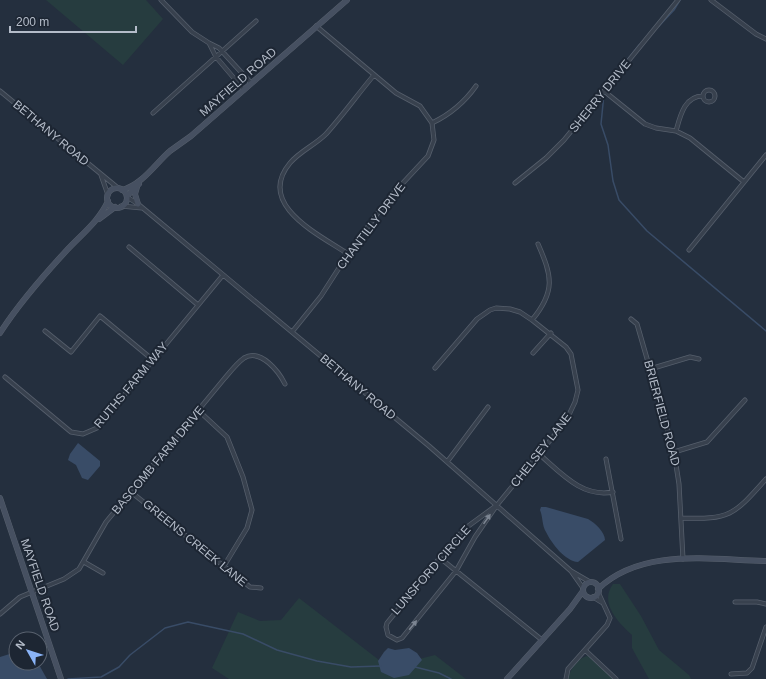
<svg xmlns="http://www.w3.org/2000/svg" width="766" height="679" viewBox="0 0 766 679" font-family="Helvetica,sans-serif">
<rect width="100%" height="100%" fill="#242f3e"/>
<path fill="#263c3f" d="M 46,0 L 146,0 L 163,19 L 123,65 Z
M 613,584 L 620,584 L 641,616 L 659,650 L 689,675 L 691,679 L 649,679 L 632,648 L 632,635 C 618,622 599,603 613,584 Z
M 299,598 L 388,667 L 435,655 L 466,679 L 229,679 L 212,668 L 238,612 L 260,621 L 281,620 Z
M 588,656 L 610,676 L 613,679 L 568,679 C 570,670 578,657 588,656 Z"/>
<path fill="#394c67" d="M 78,443 L 100,461 L 100,466 L 88,480 L 82,478 L 76,465 L 68,460 L 70,454 Z
M 541,507 L 546,507 L 588,519 C 595,523 605,532 605,540 L 578,562 C 565,561 552,544 546,532 C 542,526 543,517 540,510 Z
M 388,648 L 395,650 L 409,648 L 417,653 L 422,660 L 409,675 L 394,678 L 381,672 L 378,661 L 384,652 Z
M 16,652 L 16,663 L 38,663 L 47,679 L 0,679 L 0,657 Z"/>
<g fill="none" stroke-linecap="round" stroke-linejoin="round">
<path stroke="#394c67" stroke-width="1.5" d="M 659,26 L 674,10 L 680,0
M 609,83 L 639,45
M 604,94 L 601,124 L 608,145 L 613,181 L 619,200 L 647,231 L 766,331
M 415,667 L 439,673 L 451,679
M 68,679 L 101,677 L 119,667 L 130,655 L 165,628 L 188,622 L 243,634 L 277,650 L 317,661 L 351,667 L 381,666"/>
<defs>
<path id="street" d="M 161,0 L 192,32 L 209,43
M 711,0 L 756,34 L 766,39
M703 96a6 6 0 1 1 12 0a6 6 0 1 1-12 0Z
M 244,90 L 216,57 L 209,43 L 219,48 L 251,83
M 0,91 L 118,188
M 604,91 L 645,124 L 656,128 L 676,131 L 690,138 L 744,182
M 153,113 L 256,21
M 432,123 C 451,114 464,103 476,86
M 676,131 C 680,117 684,96 703,96
M 101,175 L 108,195
M 515,183 L 546,158 L 564,140 L 678,0
M 127,197 L 138,204 L 429,446 L 571,571 L 583,588
M 121,206 L 142,208
M 129,247 L 198,305
M 689,250 L 766,155
M 348,254 C 320,235 255,205 290,163 C 300,151 315,145 326,134 C 343,115 358,94 374,75
M 631,319 L 637,324 L 674,452 L 679,484 L 683,559
M 532,320 C 556,291 552,276 538,244
M 45,331 L 71,352 L 100,316 L 153,360
M 292,332 L 321,296 L 348,254 L 388,199 L 428,156 L 434,140 L 432,123 L 420,106 L 396,93 L 316,26
M 533,353 L 551,333
M 435,368 L 477,319 L 490,310 L 496,308 L 510,309 L 520,312 L 532,320 L 566,347 L 571,354 L 578,390 L 575,402 L 566,421 L 497,505 L 475,537 L 456,571 L 402,638 L 397,640 L 388,635 L 386,627 L 387,623 L 455,539 L 467,527 L 497,505
M 650,369 L 690,357 L 699,359
M 5,377 L 71,432 L 83,434 L 97,428 L 223,275
M 199,411 L 227,437 L 243,477 L 252,510 L 247,528 L 224,566
M 674,452 L 707,442 L 745,400
M 539,454 C 561,473 582,498 613,492
M 606,459 L 621,539
M 447,462 L 488,407
M 131,492 L 250,587 L 261,588
M 681,518 C 730,520 734,515 766,479
M 440,558 L 542,640
M 84,562 L 103,573
M 571,571 L 590,582
M 593,597 L 601,602
M 735,602 L 757,602 L 766,604
M 0,614 L 20,597 L 64,579 L 79,569 L 106,522 L 224,379 C 230,372 237,363 244,358 C 261,348 279,372 285,384
M 585,650 L 616,679
M 731,674 L 747,673 L 752,668 L 766,627
M 566,679 L 568,669 L 607,625 L 610,618 L 598,592"/>
<path id="secondary" d="M 137,187 L 135,194 L 138,204
M107 198a10 10 0 1 1 20 0a10 10 0 1 1-20 0Z
M 122,190 C 142,185 156,163 170,151 C 177,146 184,141 191,136 L 347,0
M 127,196 L 139,184
M 99,219 L 115,207
M 0,333 C 19,303 43,276 67,250 C 82,234 99,221 108,201
M 0,498 L 61,679
M583 590a8 8 0 1 1 16 0a8 8 0 1 1-16 0Z
M 598,589 C 642,547 711,560 766,561
M 507,679 L 570,609 L 583,591"/>
</defs>
<use href="#street" stroke="#565f6c" stroke-width="5"/>
<use href="#secondary" stroke="#565f6c" stroke-width="6"/>
<use href="#street" stroke="#38414e" stroke-width="3.5"/>
<use href="#secondary" stroke="#465061" stroke-width="5"/>
</g>
<defs><path id="oneway-solid" d="M-6-.8H1V-3.2L6.5 0L1 3.2V.8H-6Z"/></defs>
<g fill="#7c8592">
<use href="#oneway-solid" transform="translate(487 519) rotate(-55)"/>
<use href="#oneway-solid" transform="translate(413 625) rotate(-51)"/>
</g>
<g text-anchor="middle" dominant-baseline="central" stroke-width="4" stroke-linejoin="round" paint-order="stroke">
<g font-size="12" fill="#b4bcc9" stroke="#1d2633">
<text transform="translate(238 82) rotate(-41)">MAYFIELD ROAD</text>
<text transform="translate(600 96) rotate(-51)">SHERRY DRIVE</text>
<text transform="translate(51 133) rotate(40)">BETHANY ROAD</text>
<text transform="translate(371 226) rotate(-53)">CHANTILLY DRIVE</text>
<text transform="translate(131 385) rotate(-50)">RUTHS FARM WAY</text>
<text transform="translate(358 387) rotate(40)">BETHANY ROAD</text>
<text transform="translate(662 413) rotate(75)">BRIERFIELD ROAD</text>
<text transform="translate(541 450) rotate(-52)">CHELSEY LANE</text>
<text transform="translate(158 460) rotate(-50)">BASCOMB FARM DRIVE</text>
<text transform="translate(195 543) rotate(39)">GREENS CREEK LANE</text>
<text transform="translate(431 570) rotate(-49)">LUNSFORD CIRCLE</text>
<text transform="translate(40 585) rotate(71)">MAYFIELD ROAD</text>
</g>
</g>
<g transform="translate(28 651) rotate(309)"><circle r="19" fill="#1d2633" stroke="#59626f"/>
<path d="M0-3L7 15L0 10L-7 15Z" fill="#8ab4f8"/>
<text y="-6" font-size="11" font-weight="bold" text-anchor="middle" fill="#b4bcc9">N</text>
</g>
<path d="M10 26v6h126v-6" fill="none" stroke="#b4bcc9" stroke-width="2"/>
<text x="16" y="26" font-size="12" fill="#b4bcc9" stroke="#1d2633" stroke-width="3" paint-order="stroke">200 m</text>
</svg>
